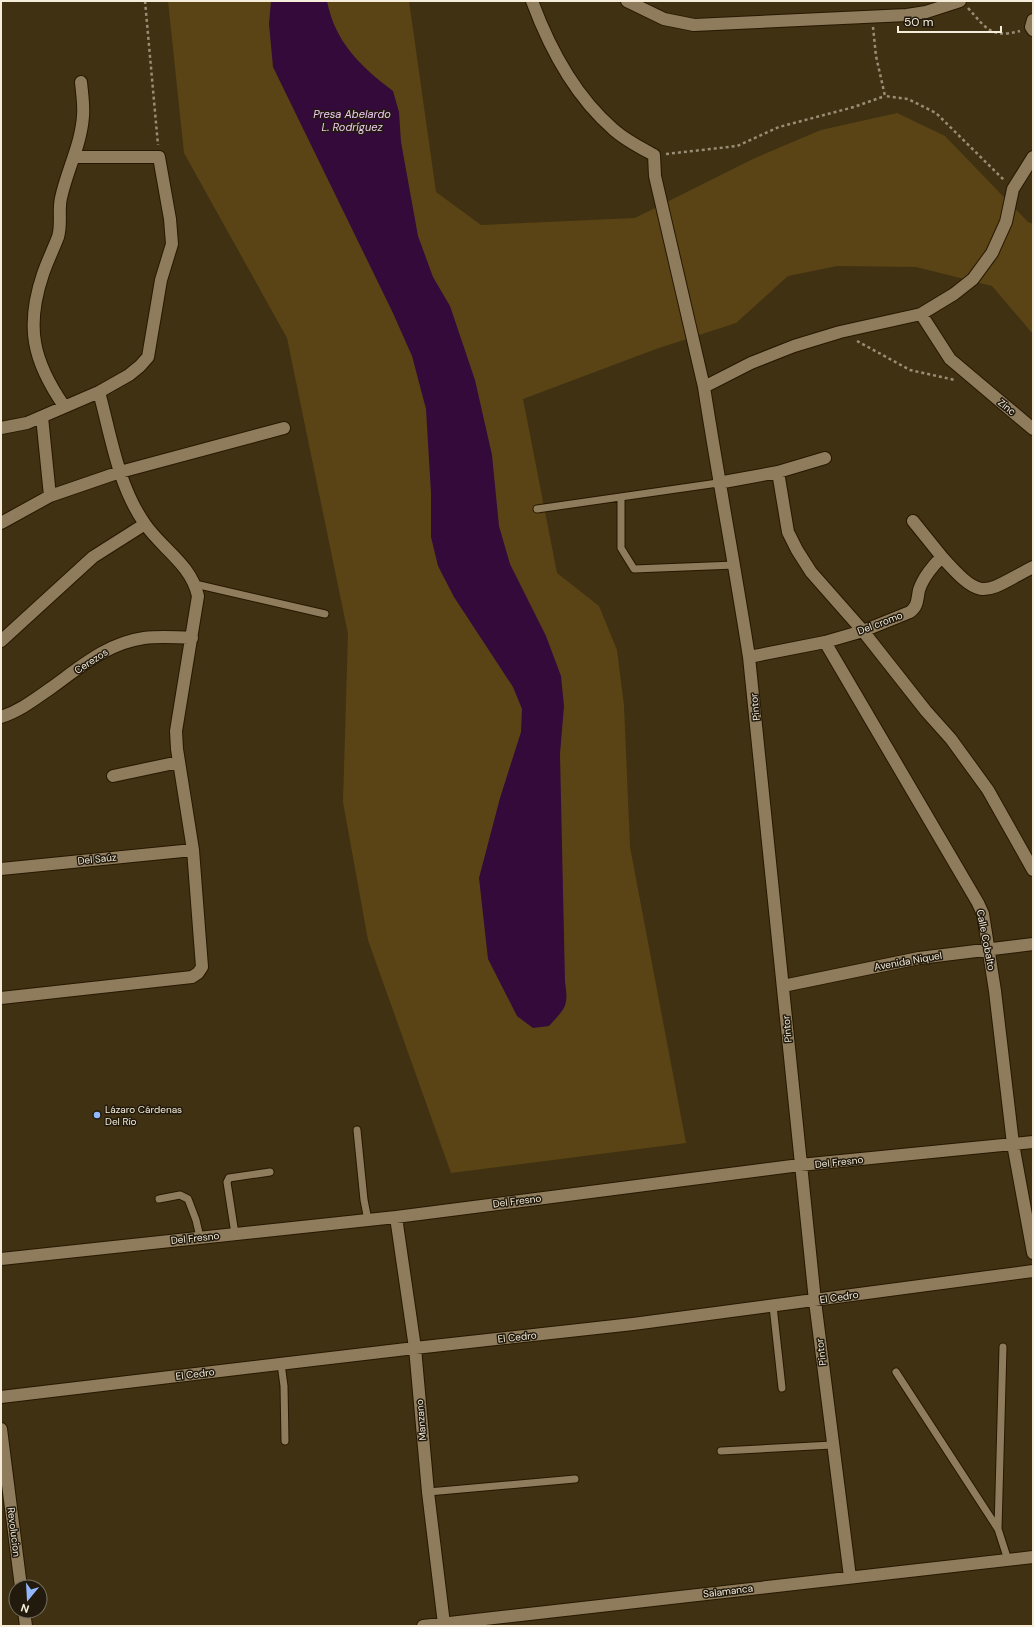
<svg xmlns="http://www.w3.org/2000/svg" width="1034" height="1627" viewBox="0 0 1034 1627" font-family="'DM Sans',sans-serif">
<rect width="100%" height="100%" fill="#403112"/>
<path fill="#5a4416" d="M 168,1 L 409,1 L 436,192 L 481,225 L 635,218 L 755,158 L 821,130 L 897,113 L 945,136 L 1028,222 L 1033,224 L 1033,334 L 992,286 L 916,267 L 837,266 L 788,276 L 736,323 L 656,349 L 523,399 L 557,573 L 599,606 L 617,650 L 624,706 L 630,847 L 686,1143 L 451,1173 L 368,940 L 343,802 L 348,634 L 287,338 L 184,153 Z"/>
<path fill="#340a3a" d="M 271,1 L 327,1 C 335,42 360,66 393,91 L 399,112 L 401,142 L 418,236 L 433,277 L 450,306 L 475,380 L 492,455 L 499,526 L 510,564 L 546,636 L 561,676 L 564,706 L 560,754 L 565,982 C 569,1007 565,1008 549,1026 L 533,1028 L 517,1016 L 488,959 L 479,878 L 500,798 L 521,732 L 522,709 L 513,687 L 454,597 L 438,566 L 431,537 L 431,493 L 426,409 L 412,356 L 392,311 L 273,67 L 269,24 Z"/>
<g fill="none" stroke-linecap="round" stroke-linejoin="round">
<defs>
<path id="lane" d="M 621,497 L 621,548 L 634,569 L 735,565
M 537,509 L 718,483
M 195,584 L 325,614
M 357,1130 L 364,1200 L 368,1220
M 159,1199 L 180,1195 L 188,1199 L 196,1220 L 200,1237
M 235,1234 L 227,1182 L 229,1178 L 270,1172
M 773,1306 L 782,1388
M 1003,1347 L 998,1529 L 1008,1560
M 281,1364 L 284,1386 L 285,1441
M 896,1372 L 998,1529
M 721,1451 L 832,1445
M 428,1492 L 575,1479"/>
<path id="street" d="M 532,1 C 549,47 575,96 613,129 C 625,140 639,147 654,155 L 655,176 L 704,387
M 627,1 L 664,19 L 694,25 L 907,15 L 926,12 L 960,1
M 1033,20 L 1031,27 L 1033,30
M 921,314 L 950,359 L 1033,429
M 64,406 C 33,361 25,327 43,274 C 47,262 53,250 58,237 C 62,224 58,211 61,198 C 67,170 81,145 83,116 C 84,105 82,93 81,82
M 42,417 L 50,496
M 1,428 L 27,423 L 99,392 L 129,375 L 140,366 L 148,357 L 161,280 L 172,244 L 170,219 L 159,157 L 74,157
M 778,472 L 825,458
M 718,483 L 778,472 L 788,532 L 797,550 L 811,572 L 863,631 L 926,711 L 951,739 L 988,790 L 1033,870
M 913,521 L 942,557
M 1,523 L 50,496 L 120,472 L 284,428
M 1,641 L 93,557 L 145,524
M 825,642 L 978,903 L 983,914 L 995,991 L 1013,1144 L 1033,1253
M 749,657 L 825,642 L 863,631 L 910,612 C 918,606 917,600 919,590 C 923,578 933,565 942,557 C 983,603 983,593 1033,567
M 1,717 C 20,711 35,699 51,688 C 79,668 107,643 144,638 C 160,636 176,637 192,638
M 113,776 L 179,762
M 1,869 L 193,850
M 783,986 L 919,958 L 1033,944
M 1,998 L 192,977 L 198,973 L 202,967 L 193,850 L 177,749 L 176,731 L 198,596 C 191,564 162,549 145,524 C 118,486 111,436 99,392
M 396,1217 L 415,1348 L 428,1492 L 444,1624
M 1,1259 L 396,1217 L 800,1165 L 1033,1142
M 1,1397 L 415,1348 L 633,1324 L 1033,1271
M 1,1429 L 21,1587
M 850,1577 L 815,1301 L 749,657 C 735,567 718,477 704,387 L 751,363 L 794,346 L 840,332 L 921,314 L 954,294 L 973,279 L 992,253 L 1006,222 L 1013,189 L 1033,157
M 24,1611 L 26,1626
M 423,1626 L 1033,1557"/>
</defs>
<use href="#lane" stroke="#271800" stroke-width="9"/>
<use href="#street" stroke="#271800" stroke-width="14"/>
<path stroke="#998d75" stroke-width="2.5" stroke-dasharray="3 3" stroke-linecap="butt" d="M 145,1 L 158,145
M 968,8 C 986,28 991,39 1020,31
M 873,27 L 876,56 L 885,96 L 908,99 L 936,113 L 1004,180
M 666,154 L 737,146 L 779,127 L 854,107 L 885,96
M 857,341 L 910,370 L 955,380"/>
<use href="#lane" stroke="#8e7c5c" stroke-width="7"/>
<use href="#street" stroke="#8e7c5c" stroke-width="12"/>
</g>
<circle fill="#92b7fd" stroke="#211a0d" stroke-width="1.5" cx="97" cy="1115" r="4"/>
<g text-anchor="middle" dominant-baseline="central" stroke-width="3" stroke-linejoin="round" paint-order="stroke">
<g font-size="10" fill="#f5ecda" stroke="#211a0d">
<text transform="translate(1007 407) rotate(39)">Zinc</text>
<text transform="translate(880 623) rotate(-21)">Del cromo</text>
<text transform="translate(91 661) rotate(-33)">Cerezos</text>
<text transform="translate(755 707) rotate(-96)">Pintor</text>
<text transform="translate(97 859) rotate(-6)">Del Saúz</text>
<text transform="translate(986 940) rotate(79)">Calle Cobalto</text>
<text transform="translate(908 961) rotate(-10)">Avenida Niquel</text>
<text transform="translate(787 1029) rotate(-95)">Pintor</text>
<text transform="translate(839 1162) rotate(-6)">Del Fresno</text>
<text transform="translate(517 1201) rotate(-7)">Del Fresno</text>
<text transform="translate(195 1238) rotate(-6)">Del Fresno</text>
<text transform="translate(839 1297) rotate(-8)">El Cedro</text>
<text transform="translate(517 1337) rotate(-6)">El Cedro</text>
<text transform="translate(821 1352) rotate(-97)">Pintor</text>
<text transform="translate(195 1374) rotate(-7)">El Cedro</text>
<text transform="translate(421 1420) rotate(-95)">Manzano</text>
<text transform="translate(14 1532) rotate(83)">Revolucion</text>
<text transform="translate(728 1591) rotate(-7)">Salamanca</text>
</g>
<g font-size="10" fill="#f5ecda" stroke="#211a0d" text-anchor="start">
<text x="105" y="1109">Lázaro Cárdenas<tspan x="105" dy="12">Del Río</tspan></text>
</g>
<g font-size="11" font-style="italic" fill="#efc7f4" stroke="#211a0d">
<text x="352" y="114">Presa Abelardo<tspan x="352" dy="13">L. Rodríguez</tspan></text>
</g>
</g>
<rect width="1034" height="1627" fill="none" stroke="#f5ecda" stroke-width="4"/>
<g transform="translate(28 1599) rotate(198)"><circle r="19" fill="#211a0d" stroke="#766e5f"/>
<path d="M0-3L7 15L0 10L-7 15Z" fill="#92b7fd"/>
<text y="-6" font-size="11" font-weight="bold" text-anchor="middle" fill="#f5ecda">N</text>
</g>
<path d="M898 26v6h103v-6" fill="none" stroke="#f5ecda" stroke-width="2"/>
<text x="904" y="26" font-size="12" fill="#f5ecda" stroke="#211a0d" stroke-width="3" paint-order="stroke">50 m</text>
</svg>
